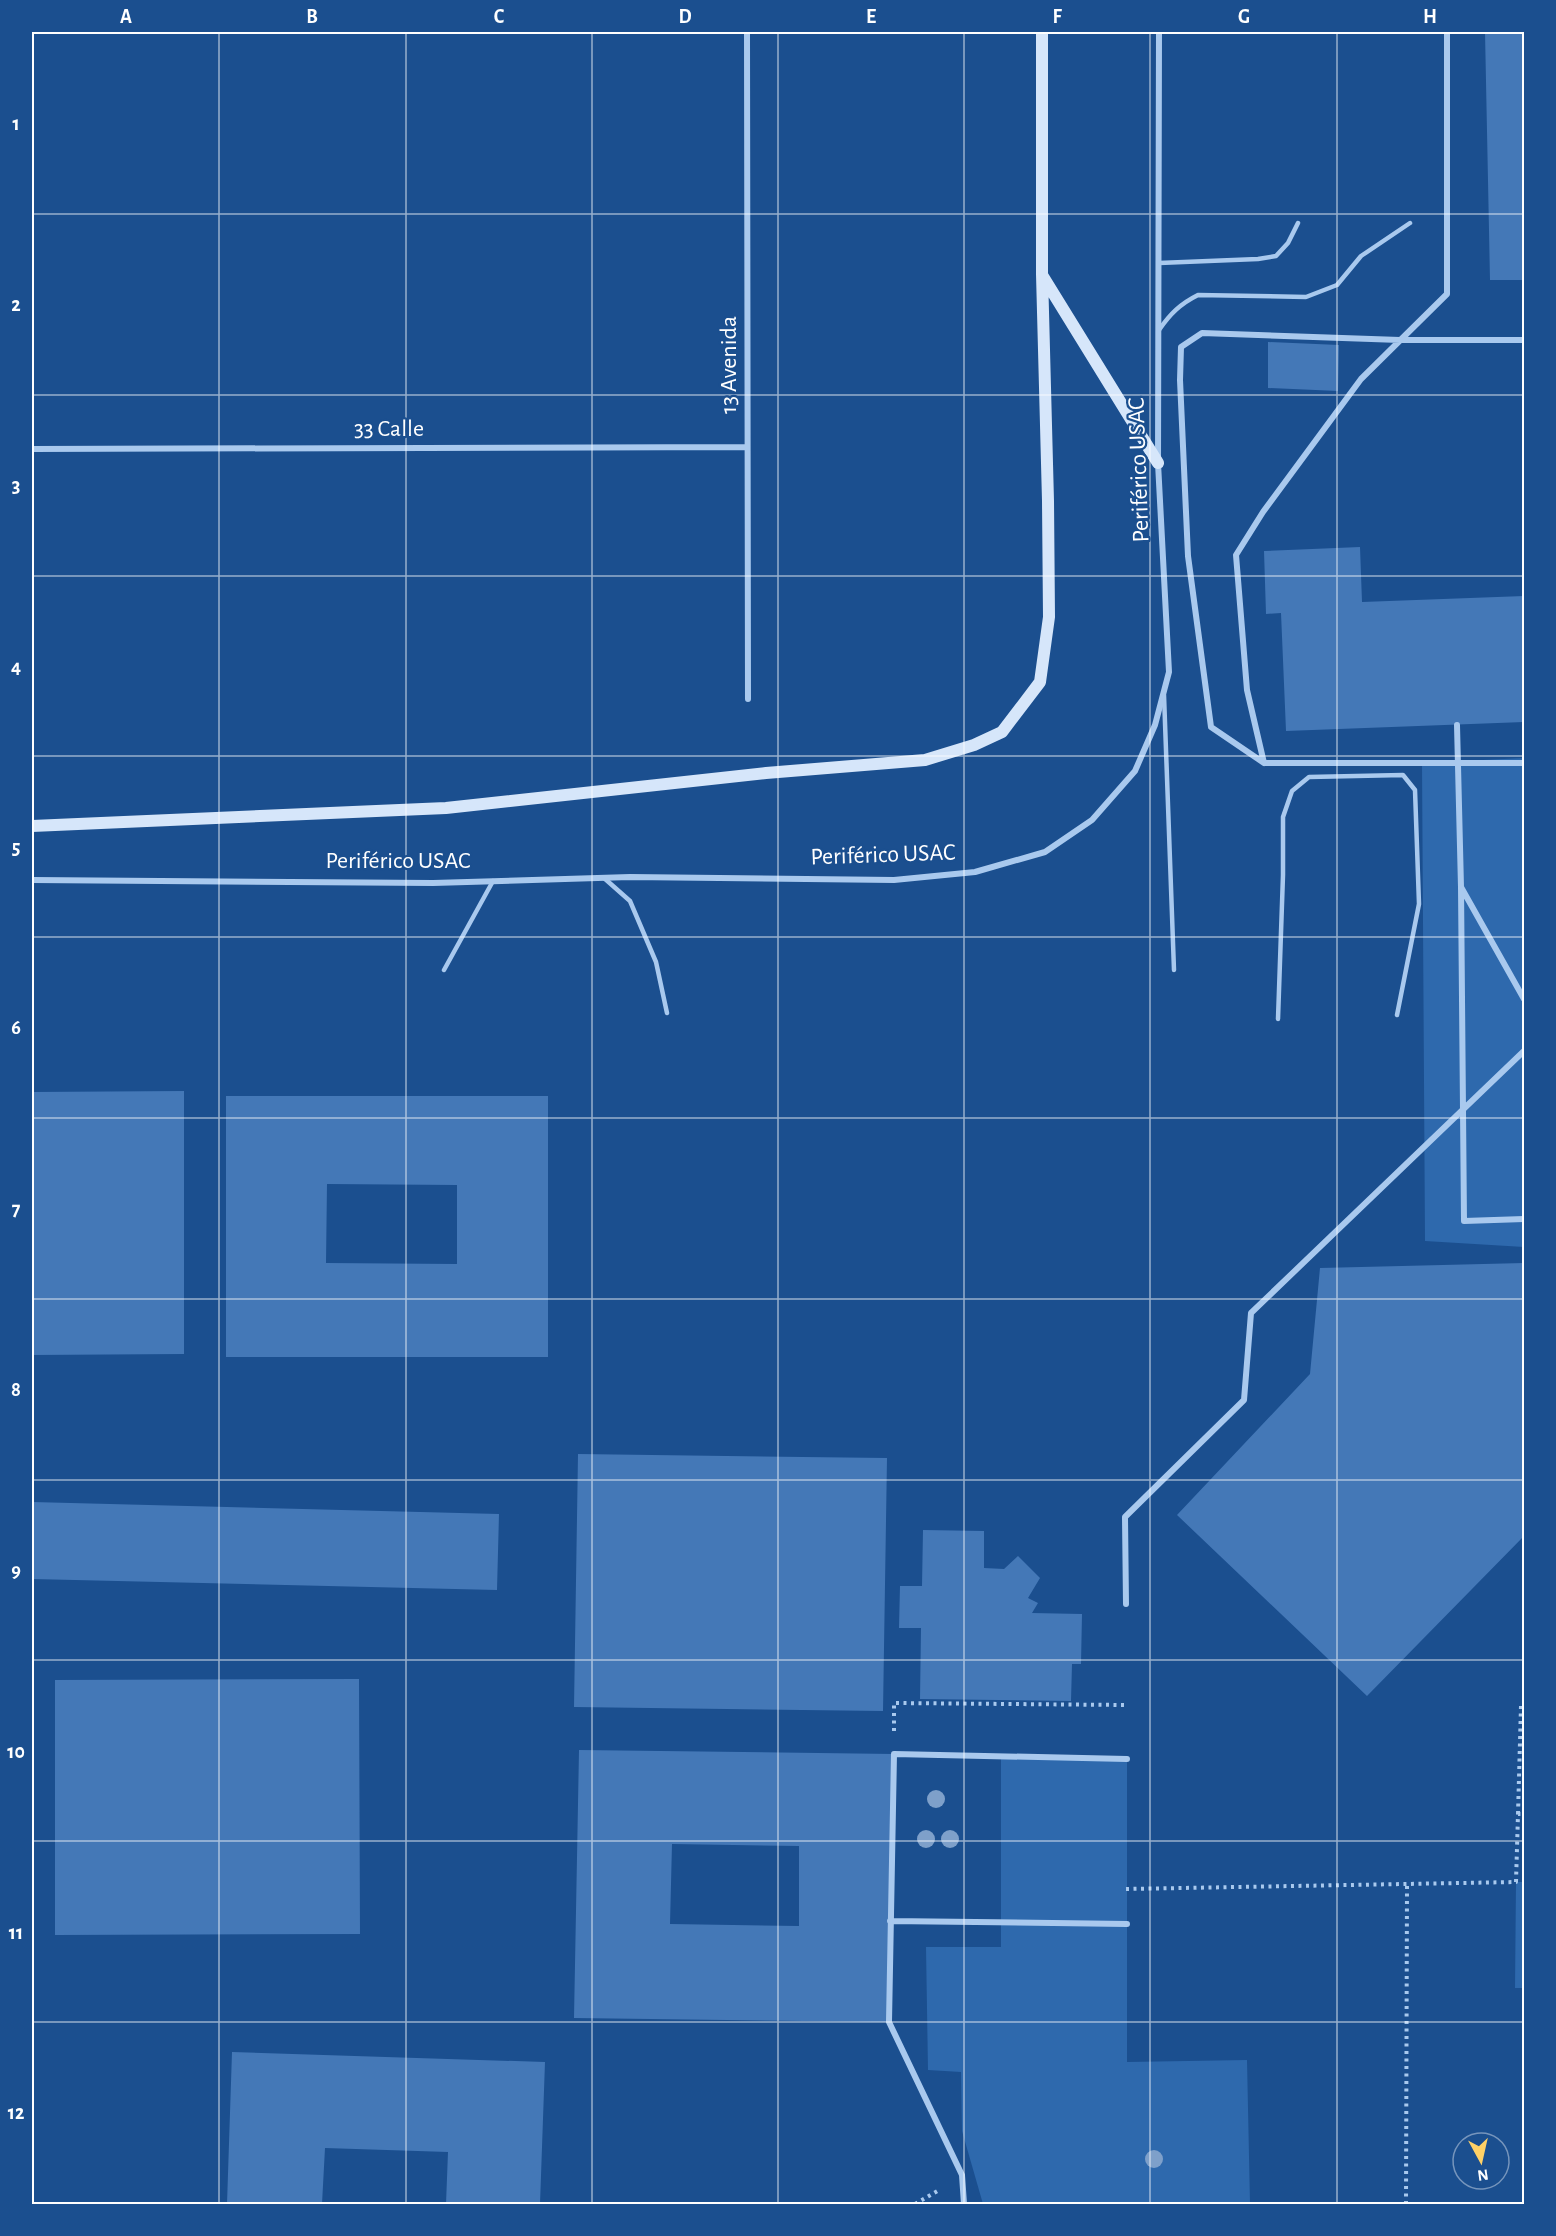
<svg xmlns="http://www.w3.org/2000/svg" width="1556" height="2236" viewBox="0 0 1556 2236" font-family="'Alegreya Sans',sans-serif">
<rect width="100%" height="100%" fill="#1b4f8f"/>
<path fill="#2e69ad" d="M 1524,758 L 1524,1247 L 1425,1241 L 1422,763 Z
M 1001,1756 L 1127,1759 L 1127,2062 L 1247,2060 L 1250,2204 L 983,2204 L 962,2131 L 961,2072 L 928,2070 L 926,1947 L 1001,1947 Z
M 1516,1882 L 1524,1882 L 1524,1988 L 1515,1988 Z"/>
<path fill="#4478b7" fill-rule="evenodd" d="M 1485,32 L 1524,32 L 1524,280 L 1490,280 Z
M 1268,342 L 1339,345 L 1338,391 L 1268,388 Z
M 1360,547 L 1362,602 L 1524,596 L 1524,722 L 1286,731 L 1281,613 L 1266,614 L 1264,551 Z
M 184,1091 L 184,1354 L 32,1355 L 32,1092 Z
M 226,1096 L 548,1096 L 548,1357 L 226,1357 ZM 327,1184 L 457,1185 L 457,1264 L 326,1263 Z
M 1524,1263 L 1524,1536 L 1367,1696 L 1177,1515 L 1310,1374 L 1320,1268 Z
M 578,1454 L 887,1458 L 883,1711 L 574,1707 Z
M 32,1502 L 499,1514 L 497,1590 L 32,1579 Z
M 923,1530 L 984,1531 L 984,1568 L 1004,1569 L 1018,1556 L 1040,1578 L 1028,1598 L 1038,1603 L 1032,1613 L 1082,1614 L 1081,1664 L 1072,1664 L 1071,1701 L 920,1699 L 921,1628 L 899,1628 L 900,1586 L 922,1586 Z
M 359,1679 L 360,1934 L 55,1935 L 55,1680 Z
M 579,1750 L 894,1754 L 889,2022 L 574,2018 ZM 672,1844 L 799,1846 L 799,1926 L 670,1924 Z
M 232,2052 L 545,2062 L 540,2204 L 446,2204 L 448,2152 L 325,2148 L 322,2204 L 227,2204 Z"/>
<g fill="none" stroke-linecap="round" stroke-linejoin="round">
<path stroke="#a9c9ee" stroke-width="4" stroke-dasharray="3 4.5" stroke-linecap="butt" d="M 894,1731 L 894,1703 L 1126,1705
M 1518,1814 L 1521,1706
M 1126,1889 L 1516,1882 L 1518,1814 L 1524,1814
M 915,2204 L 939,2190
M 1406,2204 L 1407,1884"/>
<path stroke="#a9c9ee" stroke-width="4.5" d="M 1159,263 L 1258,259 L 1276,256 L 1288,243 L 1298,223
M 1159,330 C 1170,314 1180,304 1198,295 L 1306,297 L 1337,285 L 1361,256 L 1410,223
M 1164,695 L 1174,970
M 604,878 L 630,901 L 656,962 L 667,1013
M 444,970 L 493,881
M 1278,1019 L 1283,875 L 1283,817 L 1292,791 L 1309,777 L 1403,775 L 1415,790 L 1419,904 L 1397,1015"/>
<path stroke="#a9c9ee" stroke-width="6" d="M 747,32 L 748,699
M 1447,32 L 1447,294 L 1361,379 L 1263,512 L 1236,555 L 1247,690 L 1264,763 L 1524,763
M 32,449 L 747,447
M 1457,725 L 1461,887 L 1524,999
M 1264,763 L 1211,727 L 1188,556 L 1180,380 L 1181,347 L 1202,333 L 1400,340 L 1524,340
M 32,880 L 433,883 L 630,877 L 894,880 L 975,872 L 1045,852 L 1092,820 L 1135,771 L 1155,725 L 1169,672 L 1158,463 L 1159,32
M 1461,887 L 1464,1221 L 1524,1219
M 1126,1604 L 1125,1517 L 1244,1400 L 1251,1313 L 1524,1051
M 890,1921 L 1127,1924
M 964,2204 L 962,2175 L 889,2022 L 894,1754 L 1127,1759"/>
<path stroke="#d6e6fa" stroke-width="12" d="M 1042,275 L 1158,463
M 32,826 L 446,808 L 766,773 L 925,760 L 974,745 L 1002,732 L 1040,682 L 1049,617 L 1048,501 L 1042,274 L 1042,32"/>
</g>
<g fill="#7ea0ca">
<circle cx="936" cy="1799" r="9"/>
<circle cx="926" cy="1839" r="9"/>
<circle cx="950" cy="1839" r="9"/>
<circle cx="1154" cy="2159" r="9"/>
</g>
<path fill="none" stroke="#fff" stroke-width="1.5" stroke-opacity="0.55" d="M 219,32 L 219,2204M 406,32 L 406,2204M 592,32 L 592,2204M 778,32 L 778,2204M 964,32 L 964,2204M 1150,32 L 1150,2204M 1337,32 L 1337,2204M 32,214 L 1524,214M 32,395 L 1524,395M 32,576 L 1524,576M 32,756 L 1524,756M 32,937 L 1524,937M 32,1118 L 1524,1118M 32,1299 L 1524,1299M 32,1480 L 1524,1480M 32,1660 L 1524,1660M 32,1841 L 1524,1841M 32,2022 L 1524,2022"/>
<g text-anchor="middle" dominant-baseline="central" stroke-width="4.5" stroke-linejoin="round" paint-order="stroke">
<g font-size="24" fill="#fff" stroke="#1b4f8f">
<text transform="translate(729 365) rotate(-90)">13 Avenida</text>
<text x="389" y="429">33 Calle</text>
<text transform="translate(1139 470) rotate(-92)">Periférico USAC</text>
<text transform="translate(883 855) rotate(-2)">Periférico USAC</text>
<text x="398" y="861">Periférico USAC</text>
</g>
</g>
<rect width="1556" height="2236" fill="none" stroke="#1b4f8f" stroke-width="66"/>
<g transform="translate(1481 2161) rotate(172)"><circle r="28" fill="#1b4f8f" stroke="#7695bc" stroke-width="1.5"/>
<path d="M0-4.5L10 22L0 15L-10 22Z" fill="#ffd166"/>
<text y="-9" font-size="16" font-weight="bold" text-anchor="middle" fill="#ffffff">N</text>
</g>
<rect x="33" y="33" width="1490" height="2170" fill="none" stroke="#fff" stroke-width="2"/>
<g font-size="20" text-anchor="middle" font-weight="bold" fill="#fff">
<text x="126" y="23">A</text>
<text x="312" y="23">B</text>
<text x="499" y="23">C</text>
<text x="685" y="23">D</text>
<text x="871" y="23">E</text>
<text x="1057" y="23">F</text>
<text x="1244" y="23">G</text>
<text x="1430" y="23">H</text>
<text x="16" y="130">1</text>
<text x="16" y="311">2</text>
<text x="16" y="492">3</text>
<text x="16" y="673">4</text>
<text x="16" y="854">5</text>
<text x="16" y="1034">6</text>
<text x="16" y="1215">7</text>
<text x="16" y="1396">8</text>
<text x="16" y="1577">9</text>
<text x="16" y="1758">10</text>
<text x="16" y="1939">11</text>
<text x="16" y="2119">12</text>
</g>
</svg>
